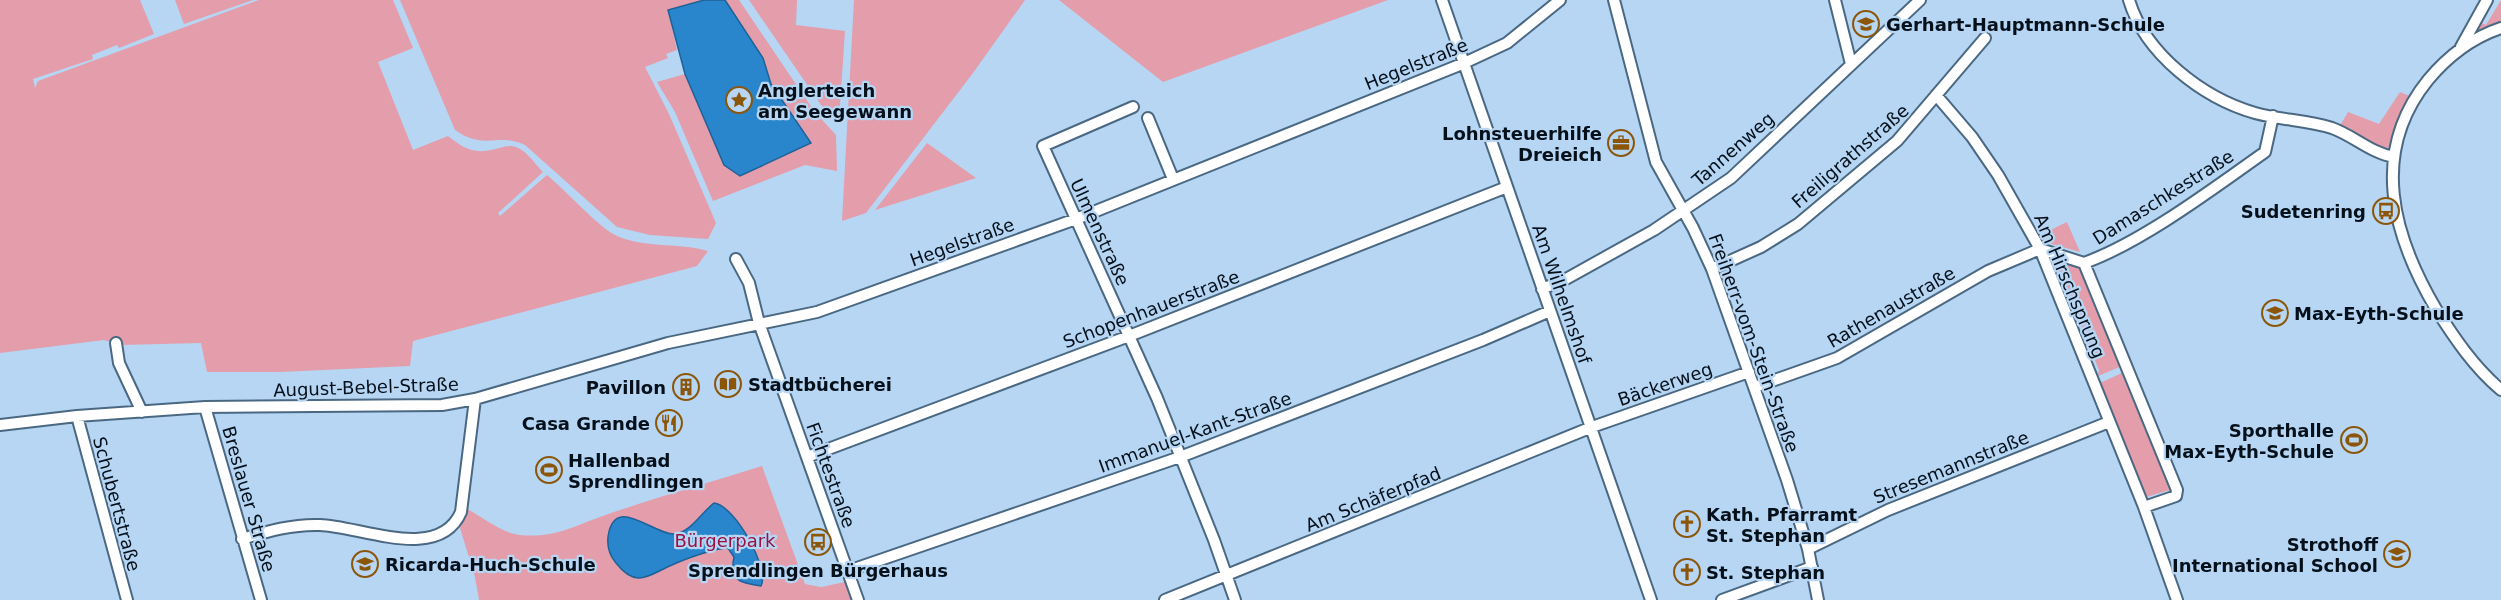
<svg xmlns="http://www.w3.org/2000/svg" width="2501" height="600" viewBox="0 0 2501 600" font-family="'DejaVu Sans',sans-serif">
<rect width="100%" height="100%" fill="#b6d6f4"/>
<path fill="#e49daa" d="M 0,0 L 140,0 L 154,34 L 119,48 L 117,45 L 92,55 L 93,59 L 33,79 L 35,88 L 38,81 L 259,0 L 393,0 L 413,48 L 378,62 L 413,150 L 448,136 C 462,147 472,154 491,150 C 497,149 504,146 510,146 C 524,146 534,163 543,172 L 498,213 L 500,216 L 547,175 C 564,189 596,224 613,234 C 641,249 677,242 708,251 L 697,266 L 413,341 L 410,366 L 280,372 L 207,372 L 201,343 L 120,345 L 104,340 L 0,353 Z
M 175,0 L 253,0 L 184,24 Z
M 400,0 L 704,0 L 668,10 L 677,50 L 666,54 L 668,58 L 645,67 L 669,114 L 716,223 L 708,239 L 650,235 L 617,227 L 525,145 C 498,132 485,151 455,130 Z
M 725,0 L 739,0 L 814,111 L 836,135 L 837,171 L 805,165 L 713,201 L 675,112 L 657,82 L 685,74 L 724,165 L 811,142 L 771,84 L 763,58 Z
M 749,0 L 797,0 L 796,25 L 845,31 L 839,120 L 821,105 Z
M 854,0 L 1025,0 L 973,73 L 866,213 L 842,221 Z
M 1059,0 L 1388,0 L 1163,82 Z
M 2501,0 L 2501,23 L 2475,32 L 2480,22 L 2486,25 Z
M 2400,92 L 2412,97 L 2393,144 L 2386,149 L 2380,149 L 2340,126 L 2348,112 L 2379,124 Z
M 927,143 L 976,178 L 875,210 Z
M 2067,222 L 2080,252 L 2045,242 L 2042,234 Z
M 2050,259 L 2082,268 L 2122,366 L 2098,376 L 2099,370 L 2057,267 Z
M 2124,372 L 2173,489 L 2146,497 L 2100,383 Z
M 762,466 L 805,584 L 821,587 L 845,582 L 851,600 L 479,600 L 475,577 L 460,528 L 467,509 C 485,518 499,532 520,535 C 557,539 582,522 617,511 C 665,495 714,481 762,466 Z"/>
<path fill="#2985cc" stroke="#1e6297" stroke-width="1.5" d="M 704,0 L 725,0 L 763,58 L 771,84 L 811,143 L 740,176 L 724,165 L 685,74 L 668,10 Z
M 714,503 C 736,506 770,570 761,586 C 740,583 729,581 734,557 L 728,548 C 715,548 685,559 672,565 C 650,574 637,590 616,563 C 609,555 607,547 608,537 C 614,492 654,536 675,534 C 691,532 702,512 714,503 Z"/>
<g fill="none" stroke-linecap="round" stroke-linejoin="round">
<defs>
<path id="street" d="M 1442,0 L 1651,600
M 1614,0 L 1656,162 L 1693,228 L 1712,269 L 1787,480 L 1808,549 L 1818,600
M 1835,0 L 1851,64
M 2129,0 C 2145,54 2203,98 2255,113 C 2280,120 2307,120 2332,128 C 2354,136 2371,153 2394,157
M 2501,28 C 2471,38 2448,56 2428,80 C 2369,153 2393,236 2436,309 C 2455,339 2474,367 2501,390
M 2461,47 L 2487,0
M 1936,95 L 1972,137 L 1998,175 L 2040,249 L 2144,507 L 2177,600
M 1133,107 L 1043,146 L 1157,398 L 1214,540 L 1235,600
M 1148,118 L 1173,179
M 2040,249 L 2084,263 C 2141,243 2214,188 2265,152 L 2273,116
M 736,259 L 749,283 L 759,323 L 858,600
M 2084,263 L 2177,490 L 2176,496 L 2144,507
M 1712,269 L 1761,247 L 1798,224 L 1897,141 L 1985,38
M 1542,289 L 1566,279 L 1654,230 L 1731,178 L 1920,0
M 116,343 L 119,363 L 142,412
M 1755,387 L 1837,358 L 1988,271 L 2040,249
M 205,407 L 261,600
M 77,416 L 127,600
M 0,425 L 77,416 L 205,407 L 442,405 L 475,399 L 668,343 L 817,312 L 1076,219 L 1462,64 L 1507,43 L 1560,0
M 807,457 L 1129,336 L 1507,187
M 242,539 C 268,531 293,524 320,525 C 360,526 439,563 461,512 L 475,399
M 1808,549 L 1888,510 L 2109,422
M 848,571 L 1180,457 L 1483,340 L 1550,311
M 1165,600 L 1592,427 L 1749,372
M 1722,600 L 1812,567"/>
</defs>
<use href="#street" stroke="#4b6882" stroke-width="14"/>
<use href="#street" stroke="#fff" stroke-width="10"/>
</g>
<defs>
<symbol id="school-ring" viewBox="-11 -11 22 22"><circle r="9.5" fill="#b6d6f4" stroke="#8c5609" stroke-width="1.5"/><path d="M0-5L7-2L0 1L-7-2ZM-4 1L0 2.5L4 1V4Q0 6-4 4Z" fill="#8c5609"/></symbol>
<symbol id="sight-ring" viewBox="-11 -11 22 22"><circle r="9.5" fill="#b6d6f4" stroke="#8c5609" stroke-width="1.5"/><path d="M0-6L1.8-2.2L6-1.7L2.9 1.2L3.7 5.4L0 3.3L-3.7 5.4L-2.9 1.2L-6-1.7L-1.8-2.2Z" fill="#8c5609"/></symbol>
<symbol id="office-ring" viewBox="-11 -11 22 22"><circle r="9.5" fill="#b6d6f4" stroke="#8c5609" stroke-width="1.5"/><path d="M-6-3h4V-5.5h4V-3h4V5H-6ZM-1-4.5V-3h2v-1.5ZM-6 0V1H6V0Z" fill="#8c5609"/></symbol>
<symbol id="bus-ring" viewBox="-11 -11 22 22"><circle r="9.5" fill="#b6d6f4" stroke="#8c5609" stroke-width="1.5"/><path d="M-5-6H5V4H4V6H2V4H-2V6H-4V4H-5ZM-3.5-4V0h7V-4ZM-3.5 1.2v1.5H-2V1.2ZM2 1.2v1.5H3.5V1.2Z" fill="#8c5609"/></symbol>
<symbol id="library-ring" viewBox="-11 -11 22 22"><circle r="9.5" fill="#b6d6f4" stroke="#8c5609" stroke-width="1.5"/><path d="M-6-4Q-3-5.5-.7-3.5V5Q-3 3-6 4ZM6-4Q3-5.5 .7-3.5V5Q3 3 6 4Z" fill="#8c5609"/></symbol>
<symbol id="building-ring" viewBox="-11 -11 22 22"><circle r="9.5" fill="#b6d6f4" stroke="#8c5609" stroke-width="1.5"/><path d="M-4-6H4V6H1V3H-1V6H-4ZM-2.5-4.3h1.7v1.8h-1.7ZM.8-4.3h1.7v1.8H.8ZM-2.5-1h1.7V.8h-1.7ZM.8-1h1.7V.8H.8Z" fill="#8c5609"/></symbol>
<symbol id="restaurant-ring" viewBox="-11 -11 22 22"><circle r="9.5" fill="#b6d6f4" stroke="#8c5609" stroke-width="1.5"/><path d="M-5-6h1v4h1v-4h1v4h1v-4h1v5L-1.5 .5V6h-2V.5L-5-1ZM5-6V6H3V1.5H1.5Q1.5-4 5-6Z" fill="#8c5609"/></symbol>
<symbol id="stadium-ring" viewBox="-11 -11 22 22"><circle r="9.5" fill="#b6d6f4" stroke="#8c5609" stroke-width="1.5"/><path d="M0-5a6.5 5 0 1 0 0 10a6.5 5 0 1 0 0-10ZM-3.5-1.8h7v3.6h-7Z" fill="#8c5609"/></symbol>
<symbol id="church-ring" viewBox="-11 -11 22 22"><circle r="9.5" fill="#b6d6f4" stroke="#8c5609" stroke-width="1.5"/><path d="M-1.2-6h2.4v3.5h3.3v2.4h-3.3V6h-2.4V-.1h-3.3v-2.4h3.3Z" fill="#8c5609"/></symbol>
</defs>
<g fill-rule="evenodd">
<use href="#school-ring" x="1851" y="9" width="30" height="30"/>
<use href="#sight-ring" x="724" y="85" width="30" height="30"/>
<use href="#office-ring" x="1606" y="128" width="30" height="30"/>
<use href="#bus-ring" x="2371" y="196" width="30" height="30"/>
<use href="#school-ring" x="2260" y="298" width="30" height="30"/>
<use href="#library-ring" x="713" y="369" width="30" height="30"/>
<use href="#building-ring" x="671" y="372" width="30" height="30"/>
<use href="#restaurant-ring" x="654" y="408" width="30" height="30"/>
<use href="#stadium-ring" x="2339" y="425" width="30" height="30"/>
<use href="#stadium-ring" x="534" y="455" width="30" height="30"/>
<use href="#church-ring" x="1672" y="509" width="30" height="30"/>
<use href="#bus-ring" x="803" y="527" width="30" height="30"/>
<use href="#school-ring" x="2382" y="539" width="30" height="30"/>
<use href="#school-ring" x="350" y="549" width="30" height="30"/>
<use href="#church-ring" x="1672" y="557" width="30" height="30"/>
</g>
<g text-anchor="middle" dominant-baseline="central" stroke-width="4.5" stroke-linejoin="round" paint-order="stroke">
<g font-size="18" font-weight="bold" fill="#05101a" stroke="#b6d6f4" text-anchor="start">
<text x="1886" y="24">Gerhart-Hauptmann-Schule</text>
<text x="758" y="90">Anglerteich<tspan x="758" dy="21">am Seegewann</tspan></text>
<text x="1602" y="133" text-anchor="end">Lohnsteuerhilfe<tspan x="1602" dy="21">Dreieich</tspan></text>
<text x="2366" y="211" text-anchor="end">Sudetenring</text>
<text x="2294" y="313">Max-Eyth-Schule</text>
<text x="748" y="384">Stadtbücherei</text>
<text x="666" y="387" text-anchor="end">Pavillon</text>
<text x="650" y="423" text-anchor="end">Casa Grande</text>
<text x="2334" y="430" text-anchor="end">Sporthalle<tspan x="2334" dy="21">Max-Eyth-Schule</tspan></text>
<text x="568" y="460">Hallenbad<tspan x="568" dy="21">Sprendlingen</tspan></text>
<text x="1706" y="514">Kath. Pfarramt<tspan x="1706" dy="21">St. Stephan</tspan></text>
<text x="2378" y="544" text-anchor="end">Strothoff<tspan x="2378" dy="21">International School</tspan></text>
<text x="385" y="564">Ricarda-Huch-Schule</text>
<text x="818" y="570" text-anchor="middle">Sprendlingen Bürgerhaus</text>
<text x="1706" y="572">St. Stephan</text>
</g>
<g font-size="18" fill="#05101a" stroke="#b6d6f4">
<text transform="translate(1416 64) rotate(-22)">Hegelstraße</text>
<text transform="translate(1733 149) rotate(-41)">Tannenweg</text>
<text transform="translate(1850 156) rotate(-41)">Freiligrathstraße</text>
<text transform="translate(2163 197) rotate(-32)">Damaschkestraße</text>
<text transform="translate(1100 232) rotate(65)">Ulmenstraße</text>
<text transform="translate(962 242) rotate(-20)">Hegelstraße</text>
<text transform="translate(2070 286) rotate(67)">Am Hirschsprung</text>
<text transform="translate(1562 294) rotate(71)">Am Wilhelmshof</text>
<text transform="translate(1891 307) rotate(-30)">Rathenaustraße</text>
<text transform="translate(1151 309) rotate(-21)">Schopenhauerstraße</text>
<text transform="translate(1754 343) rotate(70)">Freiherr-vom-Stein-Straße</text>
<text transform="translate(1665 384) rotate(-19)">Bäckerweg</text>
<text transform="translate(366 387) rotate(-2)">August-Bebel-Straße</text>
<text transform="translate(1195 432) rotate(-20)">Immanuel-Kant-Straße</text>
<text transform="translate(1951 467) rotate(-22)">Stresemannstraße</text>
<text transform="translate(831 475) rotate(70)">Fichtestraße</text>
<text transform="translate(249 499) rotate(74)">Breslauer Straße</text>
<text transform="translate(1373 499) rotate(-22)">Am Schäferpfad</text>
<text transform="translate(117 504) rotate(75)">Schubertstraße</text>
</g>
<g font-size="18" fill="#971143" stroke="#b6d6f4">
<text x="725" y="540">Bürgerpark</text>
</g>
</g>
</svg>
